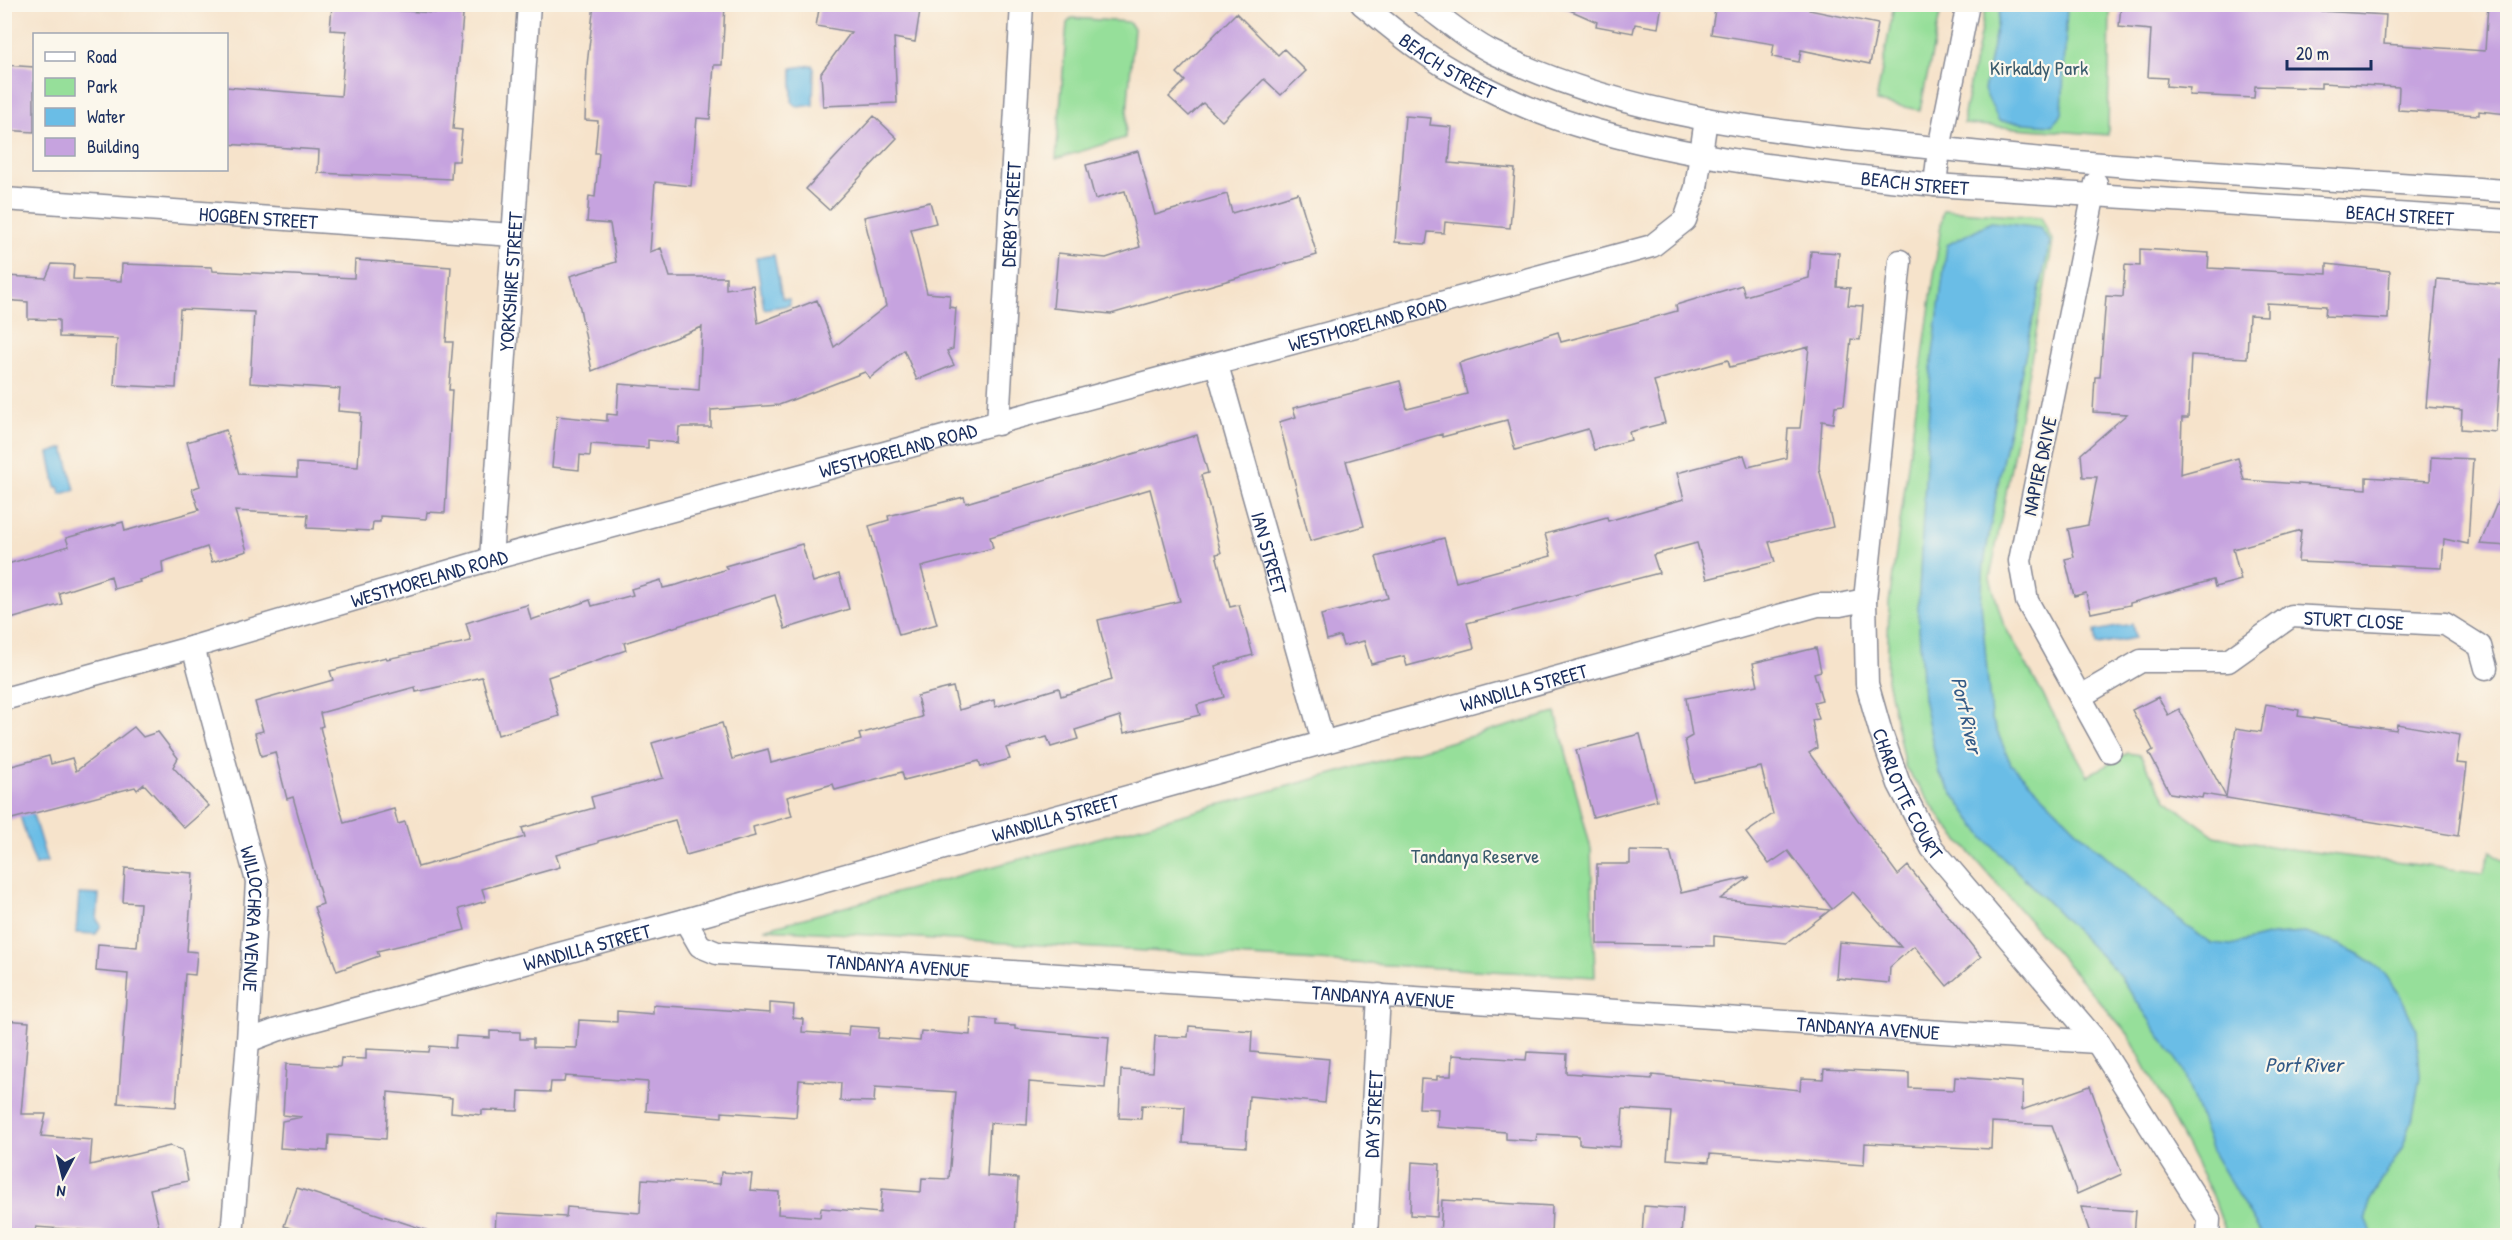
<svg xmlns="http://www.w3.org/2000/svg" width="2512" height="1240" viewBox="0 0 2512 1240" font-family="'Patrick Hand',sans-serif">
<rect width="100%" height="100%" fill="#fbf7ec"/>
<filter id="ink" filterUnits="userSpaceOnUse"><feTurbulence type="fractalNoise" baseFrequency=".0167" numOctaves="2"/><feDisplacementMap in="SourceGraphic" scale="12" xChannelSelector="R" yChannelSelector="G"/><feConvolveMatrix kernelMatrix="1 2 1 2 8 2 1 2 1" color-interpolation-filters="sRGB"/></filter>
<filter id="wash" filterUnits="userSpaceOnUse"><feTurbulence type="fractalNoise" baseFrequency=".008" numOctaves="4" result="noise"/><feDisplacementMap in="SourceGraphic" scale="24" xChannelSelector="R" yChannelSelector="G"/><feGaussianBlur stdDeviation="1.35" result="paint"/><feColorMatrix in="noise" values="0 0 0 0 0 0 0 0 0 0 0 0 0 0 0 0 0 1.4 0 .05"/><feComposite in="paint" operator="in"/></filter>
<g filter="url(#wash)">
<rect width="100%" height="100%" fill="#f6e3cb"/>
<path fill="#96df9a" stroke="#58877c" stroke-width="1.5" d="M 1894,5 L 1942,5 L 1920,110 L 1876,102 Z
M 1986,5 L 2110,5 L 2108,135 L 1964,124 L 1964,114 Z
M 1072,18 L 1128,22 L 1134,28 L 1125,138 L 1056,159 L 1067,23 Z
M 1943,210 L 2041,217 L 2053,242 L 1990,578 L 2003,623 L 2088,776 L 2128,753 L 2140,755 L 2166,800 L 2215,836 L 2281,848 L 2483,873 L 2491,851 L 2507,863 L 2507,1235 L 2227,1235 L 2213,1196 L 2128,1034 L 1945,824 L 1905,767 L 1887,679 L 1889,603 Z
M 1556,713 L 1591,849 L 1595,977 L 764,929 Z"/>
<path fill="#6abde6" stroke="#4276a2" stroke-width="1.5" d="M 2001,5 L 2067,5 L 2062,114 L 2052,125 L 1999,121 L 1984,90 Z
M 812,65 L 814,69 L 813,105 L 798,107 L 792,102 L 792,68 Z
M 1991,222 L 2040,228 L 2050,242 L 2002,462 L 1984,563 L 1981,602 L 1991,717 L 2011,764 L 2083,836 L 2186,926 L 2211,943 L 2231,945 L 2271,935 L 2305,933 L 2341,945 L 2364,957 L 2385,973 L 2398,992 L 2417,1030 L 2420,1077 L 2412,1121 L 2402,1148 L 2369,1202 L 2366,1219 L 2373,1235 L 2262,1235 L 2213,1154 L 2182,1068 L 2116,971 L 1984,838 L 1939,774 L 1923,698 L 1918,609 L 1931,369 L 1947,245 Z
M 774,255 L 782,298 L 789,299 L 790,305 L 764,309 L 756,258 Z
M 64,448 L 75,490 L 61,494 L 59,487 L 56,487 L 49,453 Z
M 2132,624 L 2135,638 L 2097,645 L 2095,631 Z
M 30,805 L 47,862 L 35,865 L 18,809 Z
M 79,894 L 99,895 L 97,920 L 101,925 L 96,934 L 76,933 Z"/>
<g id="blocks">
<path fill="#c6a3df" d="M 594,4 L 725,4 L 722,65 L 714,65 L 710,119 L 697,118 L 691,186 L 655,182 L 650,252 L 661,248 L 670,277 L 726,277 L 726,289 L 753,285 L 758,323 L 817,300 L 834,347 L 886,306 L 864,217 L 930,202 L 936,223 L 911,229 L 927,293 L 950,295 L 949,307 L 956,308 L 953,349 L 947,351 L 954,365 L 917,380 L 904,350 L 870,378 L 865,372 L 779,405 L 711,410 L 711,427 L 679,427 L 678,443 L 648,440 L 648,448 L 591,444 L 590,456 L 580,455 L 579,470 L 552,467 L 557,416 L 607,421 L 607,414 L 617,415 L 619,384 L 699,390 L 702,327 L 592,371 L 580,308 L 570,276 L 616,262 L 610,224 L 587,222 L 589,196 L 595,197 L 599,153 L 595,153 L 598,121 L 585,120 L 587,65 Z
M 820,4 L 921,4 L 915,42 L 894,38 L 897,103 L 823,106 L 821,73 L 851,32 L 816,26 Z
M 1556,4 L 1662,4 L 1658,28 L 1635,24 L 1633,33 L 1596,26 L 1597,22 Z
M 1716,4 L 1810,4 L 1809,10 L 1878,24 L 1870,64 L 1801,50 L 1799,62 L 1772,57 L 1774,44 L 1711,34 Z
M 2121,4 L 2321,4 L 2321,11 L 2386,15 L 2384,44 L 2485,51 L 2488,4 L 2508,4 L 2508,114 L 2479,111 L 2479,115 L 2398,110 L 2399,87 L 2321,83 L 2321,88 L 2255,86 L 2254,98 L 2189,95 L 2190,88 L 2166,86 L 2167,78 L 2148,77 L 2151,30 L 2119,27 Z
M 332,6 L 463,15 L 453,129 L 462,130 L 459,161 L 452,161 L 451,179 L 318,173 L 319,150 L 226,144 L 226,87 L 341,96 L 346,31 L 330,30 Z
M 1236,13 L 1278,55 L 1284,49 L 1306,71 L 1281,95 L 1264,79 L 1222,121 L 1203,103 L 1189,116 L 1169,97 L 1185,81 L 1177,73 Z
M 4,65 L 34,67 L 34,132 L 4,130 Z
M 874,116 L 897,138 L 829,210 L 806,189 Z
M 1405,116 L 1431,118 L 1430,125 L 1452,127 L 1449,163 L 1515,169 L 1510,228 L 1445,222 L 1444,233 L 1428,232 L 1426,244 L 1395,242 Z
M 1138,151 L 1155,215 L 1227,194 L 1232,213 L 1298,193 L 1317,255 L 1111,314 L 1053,308 L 1058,253 L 1106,258 L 1140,247 L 1125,191 L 1095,199 L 1086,165 Z
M 2140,249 L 2209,253 L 2208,268 L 2327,274 L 2327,264 L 2390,271 L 2388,319 L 2325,316 L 2326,306 L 2267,303 L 2267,316 L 2249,315 L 2247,358 L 2191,355 L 2188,418 L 2182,418 L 2180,474 L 2238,458 L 2244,480 L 2366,489 L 2366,477 L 2430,481 L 2431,457 L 2473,459 L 2468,544 L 2444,539 L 2442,568 L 2298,562 L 2301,530 L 2233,549 L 2241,580 L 2215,587 L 2213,580 L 2130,603 L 2130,605 L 2091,613 L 2086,593 L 2074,596 L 2065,559 L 2074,557 L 2068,529 L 2088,525 L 2097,477 L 2083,477 L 2081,454 L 2127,414 L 2093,412 L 2095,377 L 2100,377 L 2106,296 L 2123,297 L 2125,265 L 2140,266 Z
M 1811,251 L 1839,253 L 1837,287 L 1850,288 L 1848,305 L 1863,306 L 1860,340 L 1851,339 L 1844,405 L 1835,406 L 1833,423 L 1822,421 L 1819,468 L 1833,527 L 1769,542 L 1775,562 L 1707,579 L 1697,543 L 1653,555 L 1659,573 L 1467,623 L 1474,648 L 1407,666 L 1404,656 L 1371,664 L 1364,641 L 1343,646 L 1340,636 L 1327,640 L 1321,615 L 1388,598 L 1376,557 L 1444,538 L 1456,582 L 1551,556 L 1545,534 L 1607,517 L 1608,521 L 1684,499 L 1677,473 L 1744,455 L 1748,467 L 1786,458 L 1788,428 L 1800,428 L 1809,347 L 1730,367 L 1728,360 L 1654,381 L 1665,423 L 1629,432 L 1631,440 L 1594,450 L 1588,429 L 1515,450 L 1507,420 L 1442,437 L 1442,434 L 1346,461 L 1364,526 L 1310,541 L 1279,422 L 1296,417 L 1293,408 L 1400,381 L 1407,409 L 1467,394 L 1459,363 L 1558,332 L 1561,342 L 1627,325 L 1677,311 L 1676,305 L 1742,285 L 1745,296 L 1809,278 Z
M 355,260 L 451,267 L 446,342 L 453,342 L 449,390 L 452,390 L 445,513 L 427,512 L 426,519 L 380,516 L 380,522 L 373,522 L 372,531 L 307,528 L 308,515 L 235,511 L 247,551 L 212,562 L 207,547 L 162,562 L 163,573 L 139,580 L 140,582 L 114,589 L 111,576 L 59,593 L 62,604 L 4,621 L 4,565 L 69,546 L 66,538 L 123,522 L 125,531 L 199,510 L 192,489 L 200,486 L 187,442 L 226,430 L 239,474 L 297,477 L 297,463 L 358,467 L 361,413 L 338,411 L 340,389 L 250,383 L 254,312 L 180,309 L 176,388 L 114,385 L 117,339 L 59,337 L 59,320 L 28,319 L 28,302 L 4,300 L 4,276 L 46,278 L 52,264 L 74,265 L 73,279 L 121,281 L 122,264 L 212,267 L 213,271 L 354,278 Z
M 2437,279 L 2508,285 L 2508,361 L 2501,360 L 2496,432 L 2461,429 L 2462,410 L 2426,407 Z
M 1197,435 L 1208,473 L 1201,475 L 1221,553 L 1216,554 L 1230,607 L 1239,605 L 1253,655 L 1215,666 L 1224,697 L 1197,705 L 1200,715 L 1124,733 L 1120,716 L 1075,730 L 1078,739 L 1051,747 L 1047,737 L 1006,748 L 1010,759 L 981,767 L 979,761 L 904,780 L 902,772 L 835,790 L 833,784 L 787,797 L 792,816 L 753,827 L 755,836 L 686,855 L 675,820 L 598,841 L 598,843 L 556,855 L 560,867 L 482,889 L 486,901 L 459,909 L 465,930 L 377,951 L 379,956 L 337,971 L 314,907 L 323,904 L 293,797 L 287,799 L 275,752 L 261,756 L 255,733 L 263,731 L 255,702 L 333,680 L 330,671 L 386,657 L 387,659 L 471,641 L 466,623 L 498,613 L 527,605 L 531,620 L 590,600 L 592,606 L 633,595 L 631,589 L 661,580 L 663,588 L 677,585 L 727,569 L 725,566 L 802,544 L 813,582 L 839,574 L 849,609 L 785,629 L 775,595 L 624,643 L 626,650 L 548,677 L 559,716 L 498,735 L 482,677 L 416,692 L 415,687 L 320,713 L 323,726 L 320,727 L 344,823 L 394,809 L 398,824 L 405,822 L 418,867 L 525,837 L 522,828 L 594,808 L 591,797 L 663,778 L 652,743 L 722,723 L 732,759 L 768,749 L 771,763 L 861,740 L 859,734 L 922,717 L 917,696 L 953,687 L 959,710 L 994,700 L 995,707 L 1059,688 L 1061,696 L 1112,680 L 1098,620 L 1180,601 L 1150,489 L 990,537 L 993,548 L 921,567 L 937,624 L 899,635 L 869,526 L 889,520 L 888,516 L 964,497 L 966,503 Z
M 2507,479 L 2508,546 L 2480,544 Z
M 1816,648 L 1821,671 L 1814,673 L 1822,700 L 1814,702 L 1819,719 L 1812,720 L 1817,748 L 1809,753 L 1898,875 L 1908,866 L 1981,957 L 1947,986 L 1914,946 L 1890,967 L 1889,983 L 1836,978 L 1839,942 L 1901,947 L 1853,892 L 1832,909 L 1788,851 L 1769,864 L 1746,833 L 1773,814 L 1761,767 L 1694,782 L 1685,740 L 1692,736 L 1686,698 L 1758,685 L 1753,663 Z
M 2158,697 L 2168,715 L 2179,709 L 2226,797 L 2236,728 L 2261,732 L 2266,704 L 2299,710 L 2298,716 L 2396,730 L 2397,724 L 2460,735 L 2456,763 L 2467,764 L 2458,836 L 2203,794 L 2202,798 L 2170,793 L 2149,753 L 2153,750 L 2132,710 Z
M 134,727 L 143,737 L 158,732 L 178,758 L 173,767 L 209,806 L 184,828 L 144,784 L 137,790 L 135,787 L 4,821 L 4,768 L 49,756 L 51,764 L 72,758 L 76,771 Z
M 1640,734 L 1657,800 L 1593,817 L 1576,750 Z
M 1630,851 L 1670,852 L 1681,893 L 1750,877 L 1720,899 L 1830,910 L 1787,943 L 1714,936 L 1714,946 L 1597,944 L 1597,864 L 1630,864 Z
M 125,868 L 193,873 L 187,951 L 197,952 L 195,975 L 185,974 L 176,1107 L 118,1103 L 128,974 L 96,971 L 98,944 L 137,947 L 140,903 L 123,902 Z
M 770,1003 L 794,1005 L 793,1018 L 803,1019 L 802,1032 L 848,1035 L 849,1026 L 879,1028 L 878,1038 L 920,1041 L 921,1031 L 970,1035 L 971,1018 L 996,1020 L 996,1025 L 1015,1026 L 1015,1029 L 1109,1037 L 1105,1088 L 1029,1082 L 1027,1125 L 990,1123 L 987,1176 L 1018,1178 L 1015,1236 L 495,1236 L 496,1213 L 566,1217 L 567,1207 L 640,1213 L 642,1179 L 720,1184 L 721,1172 L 752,1174 L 750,1190 L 779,1192 L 778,1214 L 820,1217 L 821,1208 L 880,1213 L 882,1189 L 921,1192 L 922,1178 L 949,1179 L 956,1092 L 875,1087 L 874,1102 L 840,1101 L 841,1083 L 799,1080 L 796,1117 L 722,1112 L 722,1117 L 646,1111 L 648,1082 L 565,1076 L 564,1082 L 551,1082 L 550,1092 L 519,1091 L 518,1111 L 482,1110 L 482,1115 L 451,1112 L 452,1098 L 388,1092 L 386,1139 L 329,1135 L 328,1151 L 280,1148 L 282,1121 L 302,1117 L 283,1115 L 286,1064 L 340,1067 L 341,1058 L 366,1059 L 366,1049 L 429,1052 L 430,1046 L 455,1048 L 456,1036 L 490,1038 L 490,1031 L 520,1032 L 520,1039 L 533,1039 L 533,1047 L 577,1048 L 579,1020 L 617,1022 L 617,1011 L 653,1014 L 653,1005 L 770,1013 Z
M 4,1020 L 29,1022 L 21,1114 L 46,1114 L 41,1136 L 92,1140 L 90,1165 L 170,1146 L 182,1150 L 188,1181 L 150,1189 L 161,1236 L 36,1227 L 34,1236 L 4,1236 Z
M 1189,1026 L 1252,1031 L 1251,1052 L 1329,1059 L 1325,1103 L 1249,1096 L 1246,1147 L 1183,1143 L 1185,1107 L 1142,1105 L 1141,1119 L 1119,1118 L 1121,1070 L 1153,1072 L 1155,1036 L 1188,1037 Z
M 1527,1052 L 1567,1054 L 1566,1073 L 1652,1079 L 1652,1075 L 1800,1090 L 1801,1078 L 1823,1079 L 1824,1069 L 1909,1073 L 1909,1088 L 1954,1090 L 1955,1077 L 2023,1082 L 2022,1110 L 2090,1086 L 2122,1174 L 2077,1194 L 2052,1125 L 1992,1122 L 1991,1149 L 1865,1143 L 1864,1165 L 1710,1154 L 1709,1162 L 1667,1159 L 1671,1112 L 1623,1109 L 1620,1147 L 1579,1144 L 1579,1136 L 1537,1134 L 1536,1141 L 1506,1139 L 1506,1132 L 1437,1127 L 1438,1109 L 1419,1108 L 1421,1079 L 1437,1080 L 1437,1076 L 1451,1076 L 1452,1055 L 1526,1060 Z
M 1412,1162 L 1440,1164 L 1437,1217 L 1410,1215 Z
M 297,1188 L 426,1230 L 425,1236 L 314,1236 L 284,1226 Z
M 1442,1200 L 1552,1206 L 1551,1236 L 1440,1236 Z
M 1644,1206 L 1683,1209 L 1681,1236 L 1642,1236 Z
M 2081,1207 L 2136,1211 L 2134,1236 L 2091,1236 Z"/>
</g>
</g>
<g filter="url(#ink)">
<use href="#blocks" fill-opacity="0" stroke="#888994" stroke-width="1.5"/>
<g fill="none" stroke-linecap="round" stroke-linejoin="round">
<defs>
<g id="minor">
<path id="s1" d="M 1362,4 C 1395,31 1428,59 1466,78 C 1495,93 1527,109 1558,119 C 1677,159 1810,171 1935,185 L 2508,221"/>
<path d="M 1423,4 C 1445,20 1468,40 1492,52 C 1632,121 1791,133 1944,149 C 2131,170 2320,178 2508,191"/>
<path d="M 2096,183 L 2020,561 L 2027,601 L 2110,751"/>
<path d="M 1935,185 L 1939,149 L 1968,4"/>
<path id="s2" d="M 4,199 L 513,235"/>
<path id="s3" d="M 1900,261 L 1865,600 L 1867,684 L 1881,733 L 1899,784 L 1932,848 L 2097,1042 L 2209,1219 L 2208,1236"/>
<path id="s4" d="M 1217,365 L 1323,741"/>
<path id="s5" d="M 998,424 L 1022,4"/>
<path id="s6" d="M 491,559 L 529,4"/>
<path id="s7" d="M 193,647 L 257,881 L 248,1041 L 232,1236"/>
<path id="s8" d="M 2081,696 L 2141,661 L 2228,661 L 2291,616 L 2445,624 L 2480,646 L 2486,668"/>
<path id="s9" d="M 4,699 L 193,647 L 491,559 L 1652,246 L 1685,220 L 1696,188 L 1706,119"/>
<path id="s10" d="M 685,920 L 700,946 L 717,953 L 2097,1042"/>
<path id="s11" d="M 248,1041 L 277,1030 L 685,920 L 1818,605 L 1840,605 L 1865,600"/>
<path id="s12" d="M 1366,1236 L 1379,995"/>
</g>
</defs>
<use href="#minor" stroke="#888994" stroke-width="25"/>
<use href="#minor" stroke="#fff" stroke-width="22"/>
</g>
</g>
<g text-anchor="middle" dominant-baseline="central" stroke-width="4.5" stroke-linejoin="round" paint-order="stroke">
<g font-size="20" fill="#1b2f5e" stroke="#fbf7ec">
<text stroke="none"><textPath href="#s1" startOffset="106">BEACH STREET</textPath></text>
<text stroke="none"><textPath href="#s1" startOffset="592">BEACH STREET</textPath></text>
<text stroke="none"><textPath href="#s5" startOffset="210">DERBY STREET</textPath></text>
<text stroke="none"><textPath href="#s1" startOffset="1078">BEACH STREET</textPath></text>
<text stroke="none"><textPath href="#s2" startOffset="255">HOGBEN STREET</textPath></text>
<text stroke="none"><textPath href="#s6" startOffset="278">YORKSHIRE STREET</textPath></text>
<text stroke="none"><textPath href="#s9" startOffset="1414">WESTMORELAND ROAD</textPath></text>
<text stroke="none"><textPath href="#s9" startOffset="928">WESTMORELAND ROAD</textPath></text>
<text transform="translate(2039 466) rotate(-78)">NAPIER DRIVE</text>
<text stroke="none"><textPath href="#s4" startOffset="195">IAN STREET</textPath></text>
<text stroke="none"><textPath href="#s9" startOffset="442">WESTMORELAND ROAD</textPath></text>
<text stroke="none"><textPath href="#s8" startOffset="297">STURT CLOSE</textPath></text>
<text stroke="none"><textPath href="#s11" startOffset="1324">WANDILLA STREET</textPath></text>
<text stroke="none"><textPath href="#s3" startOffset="542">CHARLOTTE COURT</textPath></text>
<text stroke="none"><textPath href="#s11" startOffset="838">WANDILLA STREET</textPath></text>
<text stroke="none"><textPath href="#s7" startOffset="280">WILLOCHRA AVENUE</textPath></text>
<text stroke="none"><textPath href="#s11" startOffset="352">WANDILLA STREET</textPath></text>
<text stroke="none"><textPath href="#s10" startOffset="230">TANDANYA AVENUE</textPath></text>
<text stroke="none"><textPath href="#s10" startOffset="716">TANDANYA AVENUE</textPath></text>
<text stroke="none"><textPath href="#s10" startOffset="1202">TANDANYA AVENUE</textPath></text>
<text stroke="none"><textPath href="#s12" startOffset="122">DAY STREET</textPath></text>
</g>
<g font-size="20" fill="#3a5b6d" stroke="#fbf7ec">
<text x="2039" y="67">Kirkaldy Park</text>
<text x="1475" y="855">Tandanya Reserve</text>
</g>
<g font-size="21" font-style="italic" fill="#335a87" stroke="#fbf7ec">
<text transform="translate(1967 715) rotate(77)">Port River</text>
<text x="2304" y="1064">Port River</text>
</g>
</g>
<rect width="2512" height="1240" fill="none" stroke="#fbf7ec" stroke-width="24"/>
<rect x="33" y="33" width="195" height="138" fill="#fbf7ec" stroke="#a1a7b3" stroke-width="1.5"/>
<rect x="45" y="52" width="30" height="9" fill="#ffffff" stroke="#a1a7b3" stroke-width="1.5"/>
<text x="87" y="63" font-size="18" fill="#1b2f5e">Road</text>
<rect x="45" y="78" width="30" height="18" fill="#96df9a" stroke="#a1a7b3" stroke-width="1.5"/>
<text x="87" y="93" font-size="18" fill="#1b2f5e">Park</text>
<rect x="45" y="108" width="30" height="18" fill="#6abde6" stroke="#a1a7b3" stroke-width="1.5"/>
<text x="87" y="123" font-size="18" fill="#1b2f5e">Water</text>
<rect x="45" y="138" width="30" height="18" fill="#c6a3df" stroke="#a1a7b3" stroke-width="1.5"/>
<text x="87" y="153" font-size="18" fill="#1b2f5e">Building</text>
<g transform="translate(63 1177) rotate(187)" stroke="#fbf7ec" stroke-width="4.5" paint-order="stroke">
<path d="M0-4.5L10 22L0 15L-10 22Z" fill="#1b2f5e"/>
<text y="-9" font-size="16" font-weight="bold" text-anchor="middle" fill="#1b2f5e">N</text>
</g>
<path d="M2287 60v9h84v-9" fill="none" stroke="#1b2f5e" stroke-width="3"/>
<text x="2296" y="60" font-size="18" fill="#1b2f5e" stroke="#fbf7ec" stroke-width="4.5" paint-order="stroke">20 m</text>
</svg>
